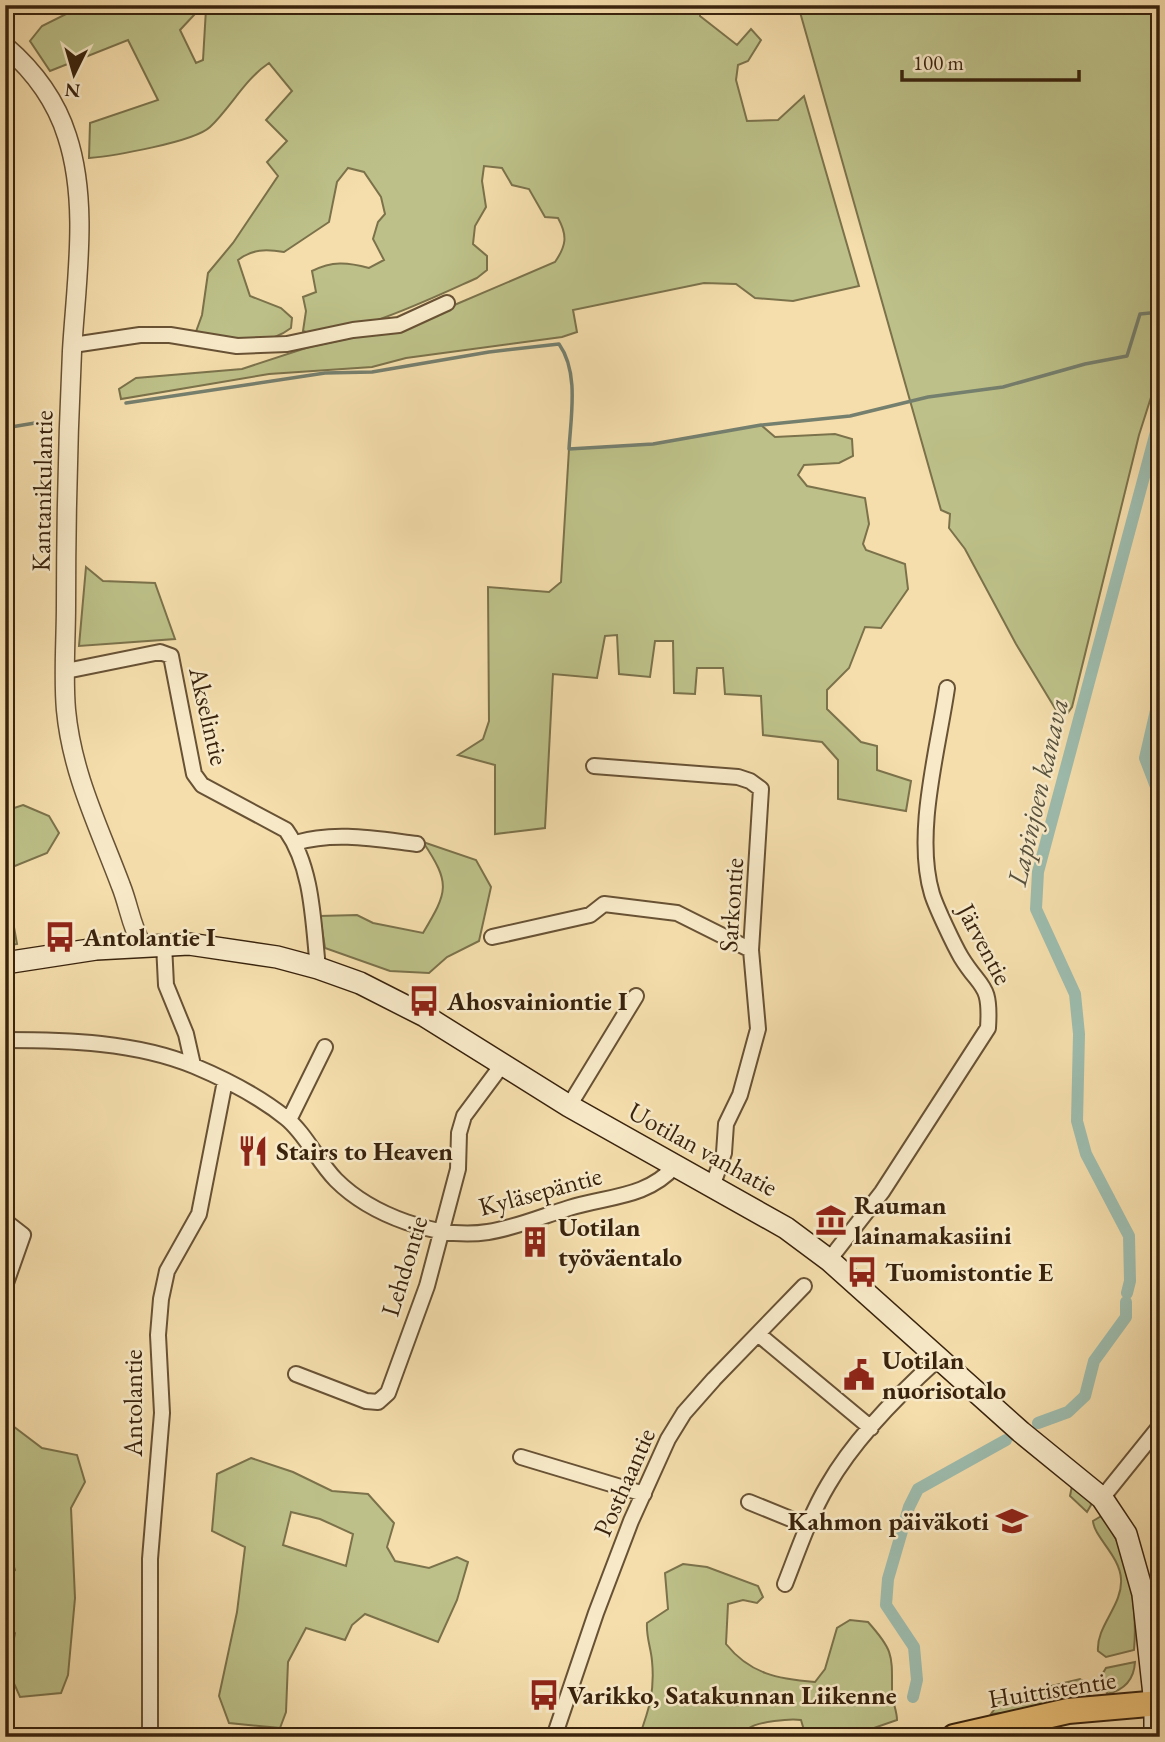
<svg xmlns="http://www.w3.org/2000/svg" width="1165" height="1742" viewBox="0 0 1165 1742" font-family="'EB Garamond',serif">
<rect width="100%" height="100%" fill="#f5deac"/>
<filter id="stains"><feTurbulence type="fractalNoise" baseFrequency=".00286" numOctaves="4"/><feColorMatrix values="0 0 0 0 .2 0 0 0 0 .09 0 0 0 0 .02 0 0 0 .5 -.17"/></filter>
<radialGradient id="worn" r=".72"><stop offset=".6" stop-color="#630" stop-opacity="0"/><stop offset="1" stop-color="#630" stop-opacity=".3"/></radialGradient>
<path fill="#bdc189" stroke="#7b724b" stroke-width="2" fill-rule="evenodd" d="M 84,5 L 190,5 L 194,15 L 180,30 L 196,63 L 203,60 L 206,9 L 211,5 L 718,5 L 700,9 L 700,16 L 737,45 L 751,29 L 761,40 L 748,61 L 738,65 L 736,80 L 747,121 L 778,120 L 804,96 L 859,286 L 793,301 L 755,298 L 736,284 L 704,283 L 573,310 L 577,332 L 562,337 L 406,358 L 372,367 L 269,374 L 121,399 L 119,389 L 136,378 L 242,369 L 309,347 L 379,332 L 452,306 L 555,262 C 566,246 568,236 558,218 L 545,217 L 529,189 L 512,185 L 502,168 L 484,166 L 482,181 L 486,207 L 475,226 L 473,244 L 487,256 L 487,270 L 477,278 C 443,293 335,346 303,331 L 306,311 L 303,297 L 316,292 L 312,271 C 332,261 347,262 369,268 L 384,260 L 373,239 L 378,222 L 385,214 L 381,197 L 364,172 L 348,168 L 337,182 L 329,222 L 284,252 C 266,249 252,249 238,260 L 250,296 L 281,308 L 292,318 L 291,328 C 265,348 224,345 193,340 L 202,315 L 208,273 L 233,243 L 278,176 L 267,162 L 287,141 L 266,120 L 292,91 L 269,63 C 245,79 231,107 210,127 C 194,142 113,156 89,158 L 90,123 L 158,100 L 128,40 L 50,71 L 30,41 L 42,26 Z
M 798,5 L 1160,5 L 1160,369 L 1139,435 L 1072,707 L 1067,714 L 1056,710 L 1016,644 L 965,549 L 949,528 L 950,514 L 941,510 Z
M 761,425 L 775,437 L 835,434 L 852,439 L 853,456 L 839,463 L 804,465 L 798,475 L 807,486 L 865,498 L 869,524 L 863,544 L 866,550 L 905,564 L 908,589 L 881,628 L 865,627 L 849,668 L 827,690 L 827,709 L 861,742 L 877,746 L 877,770 L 911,781 L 906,811 L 838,799 L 838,760 L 822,742 L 763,735 L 761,696 L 725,694 L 723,668 L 697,668 L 695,694 L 674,693 L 673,641 L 655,641 L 650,677 L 619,674 L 617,635 L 605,636 L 597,678 L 553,674 L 545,828 L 495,834 L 495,765 L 458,755 L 483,739 L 489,721 L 488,587 L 549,592 L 561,582 L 569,449 L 653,444 Z
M 86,567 L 103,581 L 155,583 L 175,639 L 79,646 Z
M 23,805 L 49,816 L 59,833 L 47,853 L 5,870 L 5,811 Z
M 423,842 L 476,860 L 491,887 L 479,941 L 447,957 L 429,973 L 390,971 L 325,948 L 320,916 L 357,915 L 373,923 L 423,933 C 448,891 451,884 423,842 Z
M 5,877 L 17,944 L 5,946 Z
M 5,1420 L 42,1448 L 77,1455 L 85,1482 L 71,1508 L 75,1598 L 68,1675 L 61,1693 L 20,1697 L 8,1670 L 15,1633 L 5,1623 L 5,1577 L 15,1570 L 5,1539 Z
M 251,1458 L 293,1472 L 332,1491 L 368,1494 L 394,1523 L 387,1547 L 395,1561 L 429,1568 L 457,1557 L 468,1562 L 457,1600 L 438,1642 L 365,1614 L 352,1625 L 345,1640 L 306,1628 L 288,1662 L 286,1712 L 280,1728 L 229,1723 L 219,1696 L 237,1612 L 245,1547 L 212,1531 L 217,1474 ZM 291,1512 L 320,1519 L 353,1534 L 346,1566 L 283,1545 Z
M 1072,1486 L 1090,1498 L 1091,1505 L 1087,1512 L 1070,1496 Z
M 1103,1515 C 1128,1554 1138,1603 1134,1650 L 1106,1657 L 1098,1651 C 1096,1626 1123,1605 1121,1579 C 1120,1556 1094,1537 1093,1521 Z
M 683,1564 L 707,1567 L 758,1586 L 763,1597 L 757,1603 L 743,1600 L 728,1604 L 726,1644 C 750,1674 778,1679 815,1682 L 825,1669 L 837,1628 L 850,1620 L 868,1622 C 894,1651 892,1655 892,1692 C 892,1702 897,1710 897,1720 L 848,1737 L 806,1737 L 801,1720 C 790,1718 758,1722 749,1728 L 749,1737 L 639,1737 C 649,1710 655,1691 652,1661 C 651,1648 646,1637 647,1623 L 668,1609 L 665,1573 Z
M 1135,1662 C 1134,1680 1125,1690 1107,1694 L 1103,1673 L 1106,1668 Z
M 1080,1679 L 1086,1683 L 1091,1705 L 991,1714 L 1002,1698 Z"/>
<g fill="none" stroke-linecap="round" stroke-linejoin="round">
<path stroke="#757f6e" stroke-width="3.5" d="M 126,403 L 325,373 L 372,372 L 489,352 L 559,344 C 579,372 571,415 569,449 L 653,444 L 761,425 L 850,416 L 928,397 L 1003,387 L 1085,364 L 1127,356 L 1140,314 L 1160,312
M 5,428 L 35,423"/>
<path stroke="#9dbcae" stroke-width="12" d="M 1160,693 L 1145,758 L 1160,797
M 1127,1293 L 1130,1281 L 1129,1236 L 1086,1154 L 1077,1121 L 1079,1034 L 1075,994 L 1036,909 L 1038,872 L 1160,417
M 1038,1423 L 1068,1412 L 1085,1396 L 1094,1361 L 1126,1317 L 1126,1302
M 913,1697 L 917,1680 L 914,1647 L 886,1605 L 888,1579 L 909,1507 L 918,1489 L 1006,1440"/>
<defs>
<path id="minor" d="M 73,345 L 140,335 L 170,335 L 237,346 L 287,344 L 353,330 L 399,325 L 447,303
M 66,671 L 160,652 L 171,656 L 194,774 L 202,785 L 286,830 C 313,868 313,923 318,968
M 594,766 L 738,777 L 750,781 L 761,789 L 751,950 L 758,1029 L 740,1095 L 726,1124 L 724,1153 L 712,1187
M 295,843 C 335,831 376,839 417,844
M 492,937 L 590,915 L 604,904 L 677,913 L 751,950
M 164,944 L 166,985 L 186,1034 L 193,1065
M 5,1040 C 67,1040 136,1042 194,1066 C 225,1079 260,1097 286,1118 C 306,1134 318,1162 336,1180 C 371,1215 438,1240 488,1232 C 515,1228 543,1216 569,1208 C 607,1196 647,1198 675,1166
M 569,1106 L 636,996
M 289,1120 L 325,1047
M 5,1221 L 23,1235 L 5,1286
M 829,1260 L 882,1192 L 988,1028 C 991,982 981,990 961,957 C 954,945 936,907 932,894 C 914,834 938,750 947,688
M 758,1334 L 871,1428
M 296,1374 L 366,1401 L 378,1402 L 388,1393 L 427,1286 L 458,1169 L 459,1133 L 464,1116 L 502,1065
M 521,1457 L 644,1494
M 1102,1498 L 1160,1426
M 749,1502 L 808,1526
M 785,1584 C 798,1551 810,1515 828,1485 C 855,1438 898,1395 938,1359
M 150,1735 L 150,1559 L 162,1413 L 158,1335 L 161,1299 L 167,1271 L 199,1214 L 225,1081
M 143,1737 L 192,1737
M 554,1737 L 596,1613 L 631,1521 L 668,1439 L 684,1413 L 714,1379 L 804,1286"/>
<path id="tertiary" d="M 5,46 C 33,70 56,101 67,136 C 89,203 76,282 72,351 C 68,436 66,520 66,605 C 66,640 63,676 66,710 C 72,774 99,827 121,886 C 129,906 131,926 142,945"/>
<path id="secondary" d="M 5,963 L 96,949 L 189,944 L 277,957 L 318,968 L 360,983 L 425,1016 L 569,1106 L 786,1228 L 829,1260 L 1021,1432 L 1102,1498 L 1126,1534 L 1143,1594 L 1155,1704 L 1155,1737"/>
<path id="trunk" d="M 954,1737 L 1068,1711 L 1160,1703"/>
</defs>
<use href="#minor" stroke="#685235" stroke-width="18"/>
<use href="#tertiary" stroke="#685235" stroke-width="21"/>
<use href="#secondary" stroke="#39230d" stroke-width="24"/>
<use href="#trunk" stroke="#39230d" stroke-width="28"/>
<use href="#minor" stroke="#f8eac9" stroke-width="14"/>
<use href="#tertiary" stroke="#f8eac9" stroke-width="18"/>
<use href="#secondary" stroke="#f8eac9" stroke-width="21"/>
<use href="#trunk" stroke="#eabf76" stroke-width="24"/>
</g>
<defs>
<symbol id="bus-bare" viewBox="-9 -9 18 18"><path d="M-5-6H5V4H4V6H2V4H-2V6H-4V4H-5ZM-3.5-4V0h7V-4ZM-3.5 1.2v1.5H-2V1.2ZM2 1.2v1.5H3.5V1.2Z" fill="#8f2418" stroke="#f8eac9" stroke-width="2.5" paint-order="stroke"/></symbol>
<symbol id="restaurant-bare" viewBox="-9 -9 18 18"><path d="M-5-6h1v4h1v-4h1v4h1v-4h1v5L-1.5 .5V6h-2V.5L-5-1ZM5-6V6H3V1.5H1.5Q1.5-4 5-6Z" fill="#8f2418" stroke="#f8eac9" stroke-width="2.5" paint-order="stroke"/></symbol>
<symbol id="museum-bare" viewBox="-9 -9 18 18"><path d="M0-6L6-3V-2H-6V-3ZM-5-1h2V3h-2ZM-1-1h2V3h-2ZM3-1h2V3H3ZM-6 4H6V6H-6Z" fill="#8f2418" stroke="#f8eac9" stroke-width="2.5" paint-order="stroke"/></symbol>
<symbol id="building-bare" viewBox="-9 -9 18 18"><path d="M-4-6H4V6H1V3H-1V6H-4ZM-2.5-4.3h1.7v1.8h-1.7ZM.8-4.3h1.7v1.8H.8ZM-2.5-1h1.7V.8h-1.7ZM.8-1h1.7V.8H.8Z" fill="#8f2418" stroke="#f8eac9" stroke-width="2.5" paint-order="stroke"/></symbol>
<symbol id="civic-bare" viewBox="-9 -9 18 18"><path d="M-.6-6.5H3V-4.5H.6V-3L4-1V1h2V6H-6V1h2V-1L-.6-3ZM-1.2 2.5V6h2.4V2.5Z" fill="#8f2418" stroke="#f8eac9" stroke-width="2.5" paint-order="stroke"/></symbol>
<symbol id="school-bare" viewBox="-9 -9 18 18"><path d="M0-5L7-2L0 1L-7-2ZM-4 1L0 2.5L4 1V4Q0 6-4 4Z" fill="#8f2418" stroke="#f8eac9" stroke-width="2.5" paint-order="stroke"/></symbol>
</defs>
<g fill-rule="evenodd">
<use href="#bus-bare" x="38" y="915" width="44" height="44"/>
<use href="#bus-bare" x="402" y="979" width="44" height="44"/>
<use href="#restaurant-bare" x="231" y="1129" width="44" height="44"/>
<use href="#museum-bare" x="809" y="1198" width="44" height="44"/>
<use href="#building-bare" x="513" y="1220" width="44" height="44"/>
<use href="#bus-bare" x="840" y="1250" width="44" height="44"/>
<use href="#civic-bare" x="837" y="1353" width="44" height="44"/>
<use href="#school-bare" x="990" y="1499" width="44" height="44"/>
<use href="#bus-bare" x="522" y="1673" width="44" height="44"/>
</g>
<g text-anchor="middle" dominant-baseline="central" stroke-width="5" stroke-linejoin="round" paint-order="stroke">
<g font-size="26" fill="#39230d" stroke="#f8eac9">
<text transform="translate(42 491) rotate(-89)">Kantanikulantie</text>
<text transform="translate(209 716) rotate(77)">Akselintie</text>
<text transform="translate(731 905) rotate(-86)">Sarkontie</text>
<text transform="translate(985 944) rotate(62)">Järventie</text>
<text transform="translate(703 1149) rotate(29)">Uotilan vanhatie</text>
<text transform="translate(540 1191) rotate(-15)">Kyläsepäntie</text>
<text transform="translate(404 1266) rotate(-73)">Lehdontie</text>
<text transform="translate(133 1403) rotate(-90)">Antolantie</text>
<text transform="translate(624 1482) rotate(-66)">Posthaantie</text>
<text transform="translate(1052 1689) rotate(-9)">Huittistentie</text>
</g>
<g font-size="26" font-weight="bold" fill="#39230d" stroke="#f8eac9" text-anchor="start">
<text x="83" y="937">Antolantie I</text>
<text x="447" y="1001">Ahosvainiontie I</text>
<text x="276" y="1151">Stairs to Heaven</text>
<text x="854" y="1205">Rauman<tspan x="854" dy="30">lainamakasiini</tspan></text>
<text x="558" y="1227">Uotilan<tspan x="558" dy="30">työväentalo</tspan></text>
<text x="885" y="1272">Tuomistontie E</text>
<text x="882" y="1360">Uotilan<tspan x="882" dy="30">nuorisotalo</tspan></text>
<text x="989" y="1521" text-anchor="end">Kahmon päiväkoti</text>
<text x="567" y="1695">Varikko, Satakunnan Liikenne</text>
</g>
<g font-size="28" font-style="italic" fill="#57513d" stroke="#f8eac9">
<text transform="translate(1037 792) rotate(-77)">Lapinjoen kanava</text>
</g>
</g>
<rect width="1165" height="1742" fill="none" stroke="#f5deac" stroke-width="28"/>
<rect x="7" y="7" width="1151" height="1728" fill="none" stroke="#39230d" stroke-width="3.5"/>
<rect x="14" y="14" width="1137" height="1714" fill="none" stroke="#39230d" stroke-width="2"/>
<g transform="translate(74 74) rotate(185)" stroke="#f8eac9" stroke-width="5" paint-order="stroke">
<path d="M0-5L12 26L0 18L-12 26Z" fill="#39230d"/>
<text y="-10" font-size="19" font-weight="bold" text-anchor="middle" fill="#39230d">N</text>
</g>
<path d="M902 70v10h177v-10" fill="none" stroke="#39230d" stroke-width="3.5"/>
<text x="913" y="70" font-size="21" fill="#39230d" stroke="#f8eac9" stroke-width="5" paint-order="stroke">100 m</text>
<rect width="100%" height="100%" filter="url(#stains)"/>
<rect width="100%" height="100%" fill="url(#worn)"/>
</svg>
